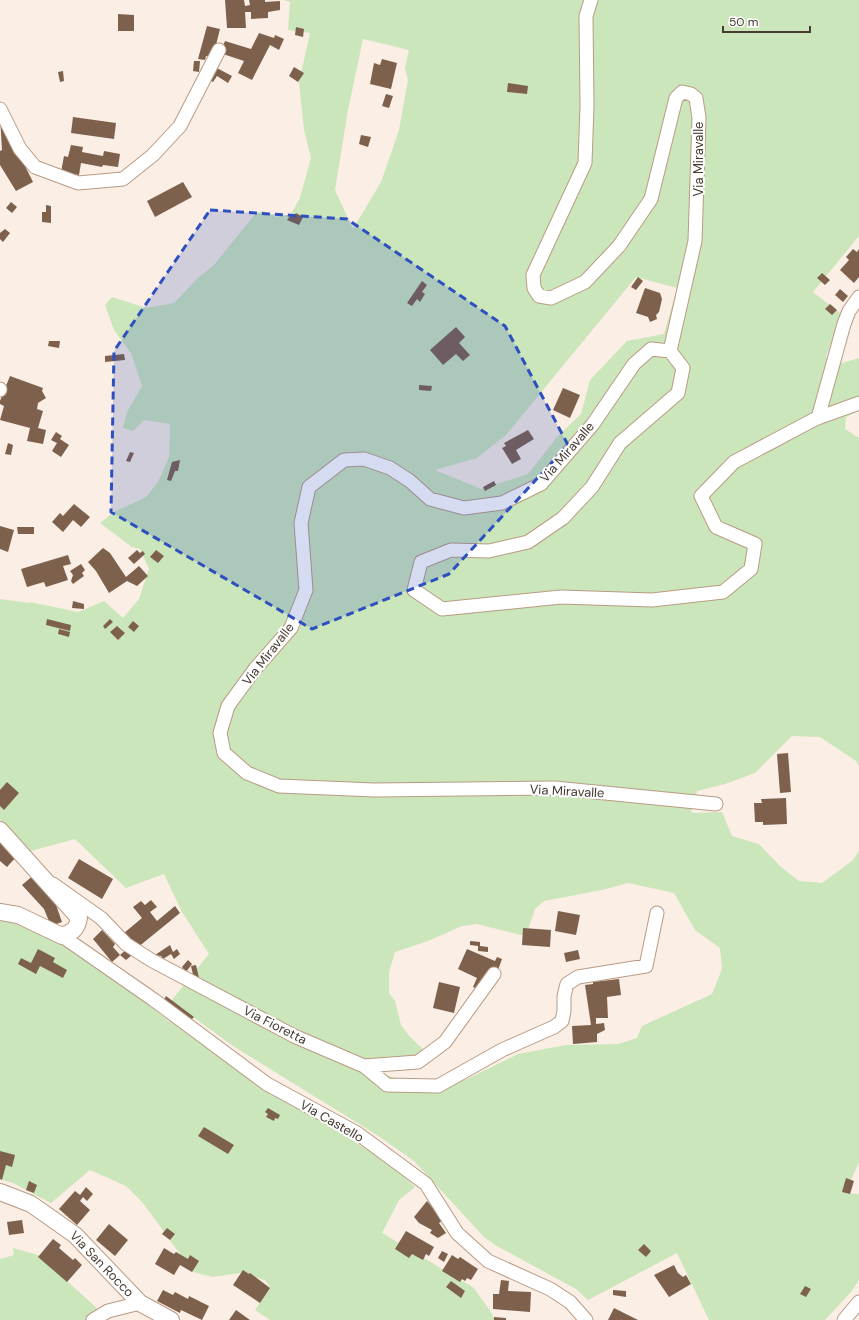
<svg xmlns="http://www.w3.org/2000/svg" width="859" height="1320" viewBox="0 0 859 1320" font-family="'DM Sans',sans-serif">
<rect width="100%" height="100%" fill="#fbeee4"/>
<path fill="#cbe6bb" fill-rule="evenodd" d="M 284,0 L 859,0 L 859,236 L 813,292 L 841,314 L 826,357 L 842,363 L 859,358 L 859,411 L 846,417 L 845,429 L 859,438 L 859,766 L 856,761 L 820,737 L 792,736 L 755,773 L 725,784 L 697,791 L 691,813 L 722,812 L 732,836 L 759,844 L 781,867 L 799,881 L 822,883 L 852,861 L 859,851 L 859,1162 L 845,1193 L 859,1194 L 859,1280 L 851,1292 L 825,1320 L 709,1320 L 677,1253 L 588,1300 L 576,1289 L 495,1245 L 484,1237 L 414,1161 L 377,1135 L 233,1046 L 171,1001 L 209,954 L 182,912 L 164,874 L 126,888 L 75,839 L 31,851 L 34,854 L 15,843 L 0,819 L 0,599 L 29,603 L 30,602 L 78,612 L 104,601 L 123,618 L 139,599 L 149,569 L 140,549 L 132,547 L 100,523 L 114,512 L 146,497 L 158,482 L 169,457 L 170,424 L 144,420 L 133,431 L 123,428 L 127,412 L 142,386 L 131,353 L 114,330 L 105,305 L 112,297 L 146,308 L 174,303 L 199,277 L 214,265 L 255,214 L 262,211 L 277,217 L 291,214 L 300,198 L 311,158 L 304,130 L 299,82 L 310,33 L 288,30 L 290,2 ZM 363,39 L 409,50 L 405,68 L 408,80 L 399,130 L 381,182 L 353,229 L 335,190 L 348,110 ZM 636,277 L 677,288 L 664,334 L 627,341 L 590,380 L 581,414 L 557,437 L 528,474 L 481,489 L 435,470 L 477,458 L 506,435 ZM 628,883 L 674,893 L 695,930 L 720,948 L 722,969 L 712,994 L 642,1026 L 637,1038 L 618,1044 L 566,1045 L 518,1054 L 467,1079 L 435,1089 L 375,1072 L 421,1066 L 425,1051 L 409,1036 L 401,1025 L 395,1001 L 389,993 L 389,972 L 395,952 L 428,941 L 462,926 L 477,924 L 521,935 L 528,930 L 535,909 L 544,901 L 602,890 Z
M 0,914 L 74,946 L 166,1019 L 280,1096 L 368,1150 L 403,1175 L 415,1187 L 399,1200 L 382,1233 L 474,1288 L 493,1315 L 494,1320 L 270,1320 L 255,1310 L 270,1287 L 265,1280 L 240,1273 L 213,1277 L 193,1272 L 143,1203 L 126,1186 L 90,1170 L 51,1203 L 13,1183 L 0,1179 Z
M 13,1248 L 38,1255 L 98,1309 L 88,1320 L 0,1320 L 0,1259 L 14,1255 Z"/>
<path fill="#7d614d" d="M 225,0 L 244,0 L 245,6 L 250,5 L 249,0 L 265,0 L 265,2 L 280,1 L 280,10 L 268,12 L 268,18 L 251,19 L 251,12 L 245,12 L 246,28 L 227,28 Z
M 118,14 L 134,15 L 134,31 L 118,31 Z
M 207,26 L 220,29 L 213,57 L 206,56 L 205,60 L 198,59 Z
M 296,27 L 304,29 L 303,37 L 295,35 Z
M 259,33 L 274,38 L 275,35 L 284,39 L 279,50 L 270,45 L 252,80 L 238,73 L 244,61 L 220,53 L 225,41 L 251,49 Z
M 382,59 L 397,63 L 391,89 L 370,84 L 374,63 L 380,65 Z
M 194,61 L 200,61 L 199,72 L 193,71 Z
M 213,66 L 232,76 L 228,83 L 217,76 L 213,82 L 206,78 Z
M 294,67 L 304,73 L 298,82 L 289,76 Z
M 63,71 L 64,81 L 60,82 L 58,72 Z
M 508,83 L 528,86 L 527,94 L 507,92 Z
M 386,94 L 393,96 L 389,108 L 382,106 Z
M 0,116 L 33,182 L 16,191 L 0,165 L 0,151 L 2,150 Z
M 73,117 L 116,123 L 114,139 L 71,133 Z
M 361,135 L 371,137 L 368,147 L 359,144 Z
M 71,145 L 83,147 L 82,152 L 103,156 L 104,151 L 120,154 L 118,167 L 103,165 L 102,167 L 81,163 L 79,175 L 61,172 L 64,156 L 68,157 Z
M 183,182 L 192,197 L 155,217 L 147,201 Z
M 11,202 L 17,207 L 12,213 L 6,208 Z
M 46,205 L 51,206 L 51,223 L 42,222 L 42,212 L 46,212 Z
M 296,213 L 303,217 L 299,225 L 287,220 L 290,216 L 293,217 Z
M 5,229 L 10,233 L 3,242 L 0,239 L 0,233 Z
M 853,249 L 857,252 L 859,249 L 859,277 L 854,283 L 840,270 L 849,260 L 846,257 Z
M 822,273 L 830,280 L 825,285 L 817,278 Z
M 638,277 L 643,281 L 636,290 L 631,287 Z
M 422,281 L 427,285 L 422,292 L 425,294 L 420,302 L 417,299 L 412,306 L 407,303 Z
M 645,288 L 660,293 L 662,299 L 659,312 L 656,315 L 657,319 L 650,322 L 648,317 L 636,313 Z
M 840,289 L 848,296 L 843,302 L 835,295 Z
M 830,304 L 837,310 L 832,315 L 825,309 Z
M 456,327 L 465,337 L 459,343 L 470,355 L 463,361 L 456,354 L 443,365 L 430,350 Z
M 49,341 L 60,341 L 59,348 L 48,346 Z
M 124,354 L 125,360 L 105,362 L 105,356 Z
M 10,376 L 43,388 L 42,391 L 46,398 L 38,403 L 37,409 L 43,411 L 38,428 L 46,430 L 43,444 L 27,441 L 30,428 L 0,420 L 4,406 L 0,404 L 0,401 Z
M 419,385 L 432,386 L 431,391 L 419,390 Z
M 563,388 L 580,395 L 570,418 L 553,410 Z
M 528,430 L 534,439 L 516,450 L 521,459 L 512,464 L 502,448 L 506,446 L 504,443 Z
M 56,432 L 62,436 L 60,439 L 69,445 L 61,457 L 52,451 L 57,443 L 51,440 Z
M 8,443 L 13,445 L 11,455 L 5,454 Z
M 130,452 L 134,453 L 130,462 L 126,461 Z
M 180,460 L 178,471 L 175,471 L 171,481 L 167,480 L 172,462 Z
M 494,481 L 496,485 L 485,491 L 483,487 Z
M 74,504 L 90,517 L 81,527 L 73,520 L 63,532 L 52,522 L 60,513 L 63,516 Z
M 0,526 L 14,530 L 8,552 L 0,549 Z
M 17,527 L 34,527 L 34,534 L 18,534 Z
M 103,548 L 110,553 L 126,577 L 139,566 L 148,576 L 137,586 L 127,581 L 109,593 L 96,571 L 88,562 Z
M 137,550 L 140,553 L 143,551 L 145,554 L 134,564 L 128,558 Z
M 156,550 L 164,556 L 158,563 L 150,557 Z
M 68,555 L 71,564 L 63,566 L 68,580 L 46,587 L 44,582 L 27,587 L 21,569 Z
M 81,564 L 85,570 L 82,573 L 84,576 L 73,584 L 71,581 L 73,575 L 70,571 Z
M 73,601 L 84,604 L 84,609 L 72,608 Z
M 47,619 L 71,625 L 70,631 L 46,625 Z
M 110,619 L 113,622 L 105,629 L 103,626 Z
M 133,621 L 139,626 L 134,632 L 128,627 Z
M 117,626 L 125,633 L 118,640 L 110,632 Z
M 59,629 L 70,632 L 69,637 L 58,634 Z
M 788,753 L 791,792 L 780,793 L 777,754 Z
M 7,782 L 19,793 L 4,810 L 0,806 L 0,790 Z
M 786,798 L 787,824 L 763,825 L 763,822 L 755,822 L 754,803 L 762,803 L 761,799 Z
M 0,842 L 16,857 L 7,867 L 0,861 Z
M 79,859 L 113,879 L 102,899 L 68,878 Z
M 35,874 L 56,905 L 62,922 L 51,926 L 44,909 L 22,885 Z
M 151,900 L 157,907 L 150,912 L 157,921 L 175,906 L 180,913 L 137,948 L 124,933 L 142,918 L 133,907 L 141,901 L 145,905 Z
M 558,911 L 580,915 L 576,935 L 555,931 Z
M 523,928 L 551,930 L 550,947 L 522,945 Z
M 102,930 L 115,944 L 113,947 L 120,955 L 112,962 L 93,939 Z
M 470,941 L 480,942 L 480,946 L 488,947 L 488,952 L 478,951 L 478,946 L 470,945 Z
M 170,945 L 173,952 L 177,949 L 180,954 L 174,959 L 171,954 L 163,959 L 161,956 L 155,955 Z
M 38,949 L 55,958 L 53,962 L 67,970 L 63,978 L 40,966 L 36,974 L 18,964 L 21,958 L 31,963 Z
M 127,949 L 132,955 L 126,960 L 120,955 Z
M 467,949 L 495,961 L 497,957 L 502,959 L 498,970 L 479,990 L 473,987 L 477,978 L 458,969 Z
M 578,950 L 580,959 L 566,962 L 564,953 Z
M 188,960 L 192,964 L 186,972 L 182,967 Z
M 196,965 L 199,978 L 194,979 L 191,966 Z
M 619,979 L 621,995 L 607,997 L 608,1018 L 596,1018 L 596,1024 L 604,1023 L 605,1030 L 597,1034 L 597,1042 L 573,1044 L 572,1026 L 591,1025 L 585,985 L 593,984 L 593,982 Z
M 439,982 L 460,987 L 454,1013 L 433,1008 Z
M 166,996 L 194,1017 L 191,1020 L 163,1002 Z
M 268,1108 L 280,1115 L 278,1119 L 275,1118 L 274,1121 L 266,1117 L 268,1114 L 265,1112 Z
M 204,1127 L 234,1145 L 228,1154 L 198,1136 Z
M 0,1151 L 15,1155 L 12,1167 L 6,1165 L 2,1180 L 0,1179 Z
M 846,1178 L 854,1181 L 850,1194 L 842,1192 Z
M 29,1181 L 37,1185 L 34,1193 L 26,1190 Z
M 86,1187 L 93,1194 L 87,1201 L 83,1197 L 80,1201 L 90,1210 L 77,1225 L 59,1209 L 75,1191 L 80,1195 Z
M 427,1201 L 443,1220 L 439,1223 L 446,1233 L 438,1238 L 430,1233 L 432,1230 L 419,1223 L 414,1217 Z
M 22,1220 L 24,1233 L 9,1235 L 7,1222 Z
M 109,1224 L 128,1240 L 115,1256 L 96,1240 Z
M 167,1228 L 175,1234 L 170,1240 L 162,1234 Z
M 406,1231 L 434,1247 L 429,1256 L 426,1254 L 423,1260 L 412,1254 L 409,1258 L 395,1249 Z
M 53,1239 L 61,1245 L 59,1248 L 73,1260 L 75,1258 L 82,1265 L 67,1282 L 38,1257 Z
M 644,1244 L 651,1251 L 646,1257 L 638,1250 Z
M 164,1248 L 174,1254 L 176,1252 L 188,1259 L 190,1255 L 199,1261 L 192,1272 L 180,1265 L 174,1275 L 155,1264 Z
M 442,1251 L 448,1254 L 444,1262 L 438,1258 Z
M 452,1255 L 458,1259 L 460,1257 L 478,1269 L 471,1280 L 467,1278 L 465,1281 L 462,1279 L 460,1282 L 442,1271 Z
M 674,1265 L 678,1273 L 683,1277 L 686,1275 L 691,1284 L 669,1297 L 654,1275 Z
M 243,1270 L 249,1274 L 250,1273 L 270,1288 L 260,1303 L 233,1285 Z
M 501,1280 L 509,1281 L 508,1291 L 531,1292 L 530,1312 L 493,1309 L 493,1294 L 499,1294 Z
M 451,1281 L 465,1291 L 461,1298 L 446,1287 Z
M 805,1286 L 811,1289 L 806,1297 L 800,1294 Z
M 163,1290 L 173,1295 L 175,1292 L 188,1299 L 189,1296 L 209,1306 L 202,1320 L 181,1310 L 180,1313 L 157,1301 Z
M 613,1290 L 626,1291 L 626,1297 L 613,1295 Z
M 614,1308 L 638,1320 L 608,1320 Z
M 236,1310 L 250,1320 L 229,1320 Z
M 494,1317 L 506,1318 L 506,1320 L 494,1320 Z"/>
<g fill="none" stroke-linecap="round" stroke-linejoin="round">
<defs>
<path id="minor" d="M 591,0 L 586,16 L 587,106 L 585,163 L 533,275 L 534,288 L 539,296 L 551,298 L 585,282 L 619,246 L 651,199 L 676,98 L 682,92 L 691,94 L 696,98 L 699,118 L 695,241 L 670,351 L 651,349 L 634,364 L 593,424 L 541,484 L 502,503 L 464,508 L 430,499 L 410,481 L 390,468 L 364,459 L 344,460 L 309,487 L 301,523 L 306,590 L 291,628 L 255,669 L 228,706 L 220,733 L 224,753 L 247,773 L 279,786 L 374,790 L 555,788 L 716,804
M 0,109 L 20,149 L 35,167 L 78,183 L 123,179 L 153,155 L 180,126 L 219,50
M 670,351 L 683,368 L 678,393 L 620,443 L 592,487 L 563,518 L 528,542 L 489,551 L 451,550 L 421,562 L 414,590 L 442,609 L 561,597 L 652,600 L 723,592 L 751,569 L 755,544 L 716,527 L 701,496 L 734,462 L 815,419 L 859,403
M 0,389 L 0,390
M 818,418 L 844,324 L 849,311 L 859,297
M 53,884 L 101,918 L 126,944 L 151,960 L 294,1036 L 364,1066 L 418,1062 L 445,1042 L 494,974
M 62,936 L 154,1000 L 267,1084 L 357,1133 L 426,1184 L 457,1233 L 488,1261 L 550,1289 L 570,1302 L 586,1320
M 364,1066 L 387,1085 L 438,1086 L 502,1050 L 554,1027 L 562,1021 L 564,1011 L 564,996 L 567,984 L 578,977 L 646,966 L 657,913
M 93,1320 L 108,1311 L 140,1303
M 844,1320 L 859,1302"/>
<path id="tertiary" d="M 0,830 L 79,918 C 77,930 72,932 62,936 L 18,915 L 0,912
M 0,1192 L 31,1204 L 75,1235 L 140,1303 L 171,1320"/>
</defs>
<use href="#minor" stroke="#b99b84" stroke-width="15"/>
<use href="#tertiary" stroke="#b99b84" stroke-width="18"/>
<use href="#minor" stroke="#fff" stroke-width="13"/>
<use href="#tertiary" stroke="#fff" stroke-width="16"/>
</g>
<path fill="#2d4fbf" fill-opacity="0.2" stroke="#2d4fbf" stroke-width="3" stroke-dasharray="8 5" stroke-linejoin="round" d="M 210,210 L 347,219 L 505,326 L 568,445 L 449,574 L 312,629 L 111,512 L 114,351 Z"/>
<g text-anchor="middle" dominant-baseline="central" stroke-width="4" stroke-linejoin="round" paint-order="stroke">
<g font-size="13" fill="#473a31" stroke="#fdfdfd">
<text transform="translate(698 159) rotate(-90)">Via Miravalle</text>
<text transform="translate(567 452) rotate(-49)">Via Miravalle</text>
<text transform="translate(268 654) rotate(-52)">Via Miravalle</text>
<text transform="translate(567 791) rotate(3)">Via Miravalle</text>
<text transform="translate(275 1025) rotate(27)">Via Fioretta</text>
<text transform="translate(332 1121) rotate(30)">Via Castello</text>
<text transform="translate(102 1264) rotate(46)">Via San Rocco</text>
</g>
</g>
<path d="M723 26v6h87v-6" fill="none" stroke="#473a31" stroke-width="2"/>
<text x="729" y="26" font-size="12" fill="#473a31" stroke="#fdfdfd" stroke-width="3" paint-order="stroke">50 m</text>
</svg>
